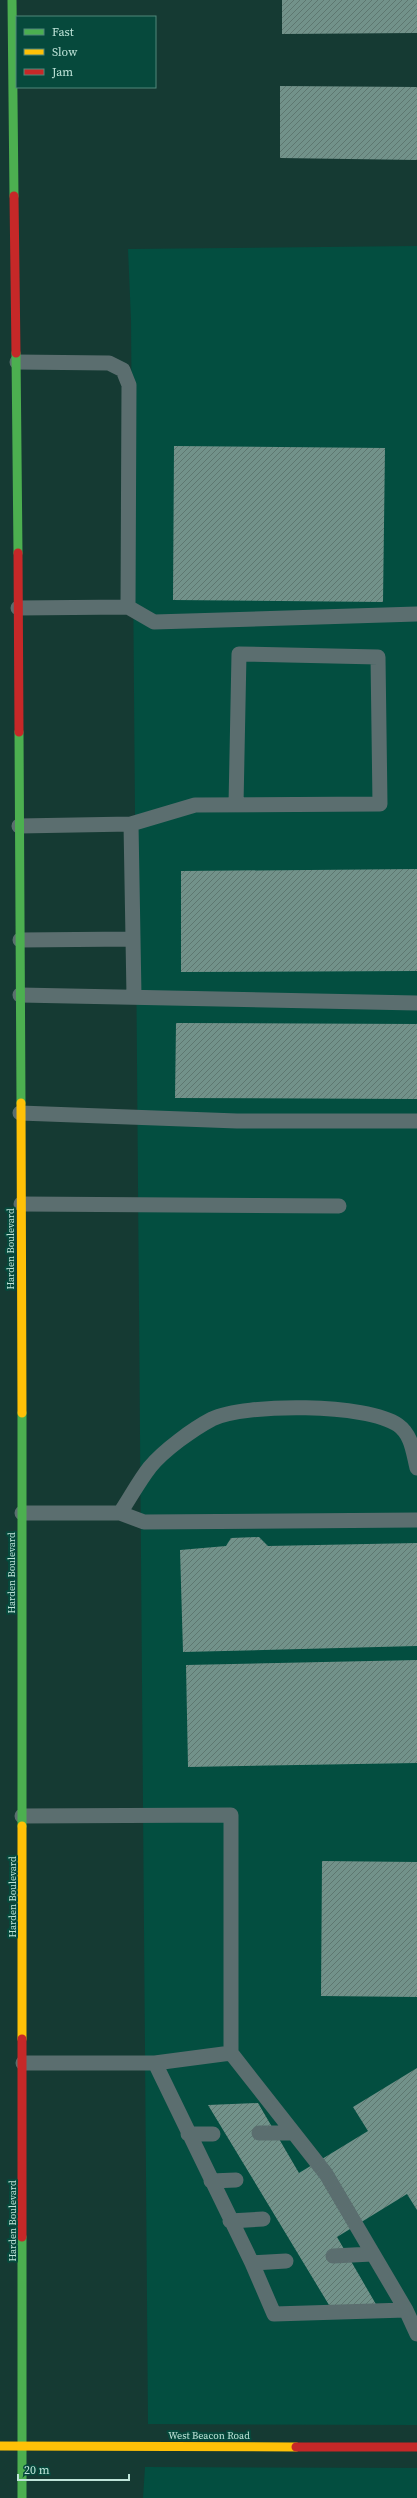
<svg xmlns="http://www.w3.org/2000/svg" width="417" height="2498" viewBox="0 0 417 2498" font-family="'Source Serif 4',serif">
<defs>
<pattern id="building-hatch" width="6" height="6" patternUnits="userSpaceOnUse"><rect width="6" height="6" fill="#72928a"/><path d="M-1 1l2-2M0 6l6-6M5 7l2-2" fill="none" stroke="#5e7770"/></pattern>
</defs>
<rect width="100%" height="100%" fill="#153a33"/>
<path fill="#034e40" d="M 417,246 L 417,2425 L 148,2424 L 131,320 L 128,249 Z
M 145,2467 L 417,2468 L 417,2498 L 143,2498 Z"/>
<path fill="url(#building-hatch)" d="M 282,0 L 417,0 L 417,33 L 282,34 Z
M 280,86 L 417,87 L 417,160 L 280,158 Z
M 174,446 L 385,448 L 383,602 L 173,600 Z
M 417,869 L 417,971 L 181,972 L 181,871 Z
M 176,1023 L 417,1024 L 417,1099 L 175,1098 Z
M 259,1537 L 268,1546 L 417,1543 L 417,1646 L 183,1652 L 180,1550 L 226,1546 L 231,1538 Z
M 417,1660 L 417,1763 L 188,1767 L 186,1665 Z
M 322,1861 L 417,1862 L 417,1997 L 321,1996 Z
M 417,2068 L 417,2210 L 407,2194 L 337,2237 L 377,2306 L 329,2305 L 208,2105 L 258,2103 L 299,2173 L 368,2131 L 353,2107 Z"/>
<g fill="none" stroke-linecap="round" stroke-linejoin="round">
<path stroke="#5b6e6f" stroke-width="15" d="M 17,362 L 109,363 L 123,370 L 129,385 L 128,607
M 18,608 L 128,607 L 154,622 L 417,614
M 131,824 L 134,996
M 19,826 L 131,824 L 195,805 L 380,804 L 378,657 L 239,654 L 236,805
M 20,940 L 133,939
M 20,995 L 417,1003
M 20,1113 L 237,1121 L 417,1121
M 21,1204 L 339,1206
M 22,1513 L 120,1513 L 144,1522 L 417,1520
M 120,1513 C 130,1498 139,1481 150,1467 C 164,1450 193,1429 212,1419 C 245,1403 367,1403 398,1425 C 412,1435 413,1452 417,1468
M 22,1816 L 231,1815 L 231,2053 L 155,2063 L 23,2063
M 231,2053 L 326,2174 L 406,2310
M 155,2063 L 252,2263 L 274,2314 L 406,2310 L 417,2334
M 259,2133 L 294,2133
M 188,2134 L 213,2134
M 211,2181 L 236,2180
M 230,2221 L 263,2219
M 333,2256 L 372,2254
M 252,2263 L 286,2261"/>
<path stroke="#4caf50" stroke-width="9" d="M 12,0 L 14,196
M 16,353 L 18,553
M 19,732 L 21,1103
M 22,1413 L 22,1826
M 22,2498 L 22,2237"/>
<path stroke="#ffc107" stroke-width="9" d="M 21,1103 L 22,1413
M 22,2039 L 22,1826
M 0,2446 L 296,2447"/>
<path stroke="#c62828" stroke-width="9" d="M 14,196 L 16,353
M 18,553 L 19,732
M 22,2237 L 22,2039
M 296,2447 L 417,2447"/>
</g>
<g text-anchor="middle" dominant-baseline="central" stroke-width="4" stroke-linejoin="round" paint-order="stroke">
<g font-size="10" fill="#bfe4d9" stroke="#06493c">
<text transform="translate(10 1249) rotate(-90)">Harden Boulevard</text>
<text transform="translate(11 1573) rotate(-90)">Harden Boulevard</text>
<text transform="translate(12 1897) rotate(-90)">Harden Boulevard</text>
<text transform="translate(12 2221) rotate(-90)">Harden Boulevard</text>
<text x="209" y="2435">West Beacon Road</text>
</g>
</g>
<rect x="16" y="16" width="140" height="72" fill="#06493c" stroke="#50877b"/>
<rect x="24" y="29" width="20" height="6" fill="#4caf50" stroke="#50877b"/>
<text x="52" y="36" font-size="12" fill="#bfe4d9">Fast</text>
<rect x="24" y="49" width="20" height="6" fill="#ffc107" stroke="#50877b"/>
<text x="52" y="56" font-size="12" fill="#bfe4d9">Slow</text>
<rect x="24" y="69" width="20" height="6" fill="#c62828" stroke="#50877b"/>
<text x="52" y="76" font-size="12" fill="#bfe4d9">Jam</text>
<path d="M18 2474v6h111v-6" fill="none" stroke="#bfe4d9" stroke-width="2"/>
<text x="24" y="2474" font-size="12" fill="#bfe4d9" stroke="#06493c" stroke-width="3" paint-order="stroke">20 m</text>
</svg>
